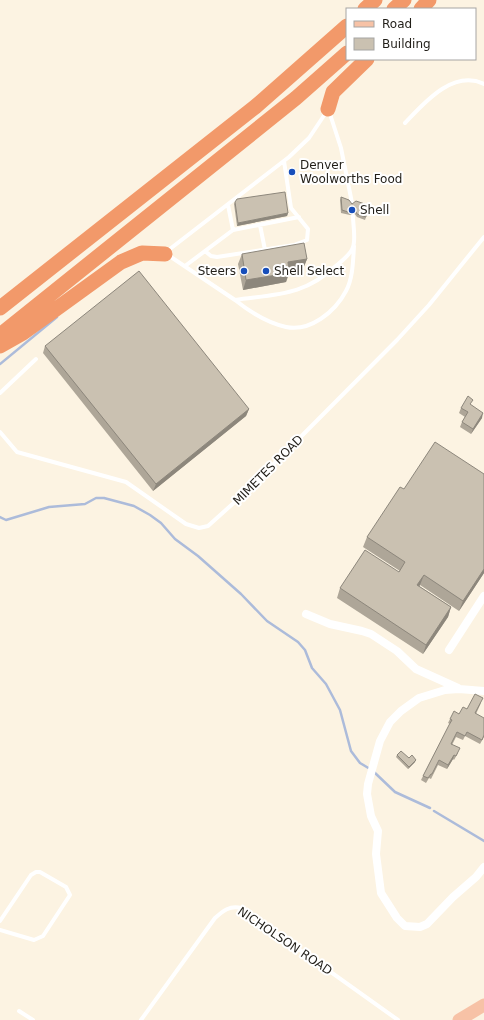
<svg xmlns="http://www.w3.org/2000/svg" width="484" height="1020" viewBox="0 0 484 1020" font-family="'DejaVu Sans',sans-serif">
<rect width="100%" height="100%" fill="#fcf3e2"/>
<g fill="none" stroke-linecap="round" stroke-linejoin="round">
<path stroke="#acbbda" stroke-width="2.5" d="M 0,364 L 57,317
M 0,517 L 6,520 L 49,507 L 85,504 L 96,498 L 104,498 L 134,506 L 150,515 L 161,523 L 175,539 L 198,556 L 241,594 L 267,621 L 298,642 L 305,650 L 312,668 L 326,684 L 340,710 L 351,751 L 360,763 L 370,769
M 374,772 L 395,792 L 430,808
M 434,811 L 484,841"/>
<path stroke="#fff" stroke-width="4" d="M 329,111 L 341,148 L 352,203
M 405,123 C 424,103 453,69 484,84
M 228,205 L 233,230
M 260,225 L 265,250
M 205,251 L 211,256 L 217,257 L 294,245 L 307,240 L 308,229 L 291,208 L 284,161
M 166,252 L 289,157 L 309,138 L 327,111
M 168,255 L 235,300 C 277,294 304,296 337,265 C 343,260 351,254 353,247 C 356,239 353,225 353,216
M 185,266 L 233,230 L 299,217
M 235,300 C 250,312 267,323 286,327 C 310,332 335,312 346,291 C 353,278 353,261 354,246
M 0,393 L 36,359
M 0,432 L 17,452 L 126,482 L 186,524 L 199,528 L 208,526 L 247,491 L 397,340 L 429,305 L 484,237
M 0,921 L 31,875 L 36,872 L 40,872 L 66,887 L 70,895 L 43,936 L 34,940 L 0,930
M 19,1011 L 33,1020
M 141,1020 L 215,918 C 223,911 230,905 241,908 L 398,1020"/>
<path stroke="#fff" stroke-width="8" d="M 306,614 L 330,624 L 362,631 L 371,634 L 397,651 L 416,669 L 458,688
M 449,650 L 484,596
M 484,691 L 459,689 L 445,690 L 419,698 L 401,711 L 390,722 L 380,741 L 368,784 L 367,794 L 371,816 L 378,831 L 376,854 L 381,893 L 397,918 L 405,926 L 420,927 L 427,924 L 453,897 L 476,877 L 484,867"/>
<path stroke="#f7c2a6" stroke-width="13" d="M 459,1020 L 484,1005"/>
<path stroke="#f2996a" stroke-width="15" d="M 365,9 L 375,0
M 394,9 L 404,0
M 421,9 L 429,0
M 328,109 L 333,92 L 367,59
M 0,308 L 255,107 L 347,26
M 0,335 L 296,98 L 347,53
M 0,346 L 23,333 L 121,262 L 142,253 L 165,254"/>
</g>
<path fill="#aea698" d="M 341,197 L 352,204 L 366,217 L 365,220 L 357,217 L 354,213 L 350,215 L 341,213 L 340,200 Z
M 235,202 L 288,213 L 287,216 L 237,226 L 234,204 Z
M 242,254 L 307,259 L 303,269 L 289,271 L 289,273 L 286,282 L 243,290 L 238,264 Z
M 45,346 L 249,409 L 246,416 L 153,491 L 43,353 Z
M 471,405 L 482,418 L 471,434 L 460,427 L 462,422 L 465,417 L 459,413 L 461,408 Z
M 484,474 L 484,573 L 459,611 L 420,585 L 419,586 L 451,607 L 448,617 L 423,654 L 337,598 L 340,588 L 399,572 L 400,571 L 363,547 L 367,537 L 404,489 Z
M 481,703 L 476,714 L 484,737 L 480,744 L 465,736 L 463,740 L 456,737 L 452,745 L 458,753 L 454,760 L 453,759 L 447,769 L 438,765 L 431,779 L 429,778 L 426,783 L 421,780 L 423,776 L 450,724 L 448,723 L 450,719 L 467,709 Z
M 397,755 L 409,758 L 415,762 L 408,769 L 396,757 Z"/>
<path fill="#8d877c" d="M 355,210 L 354,213 L 350,215 L 351,213 Z
M 288,213 L 287,216 L 237,226 L 238,223 Z
M 307,259 L 303,269 L 284,272 L 288,262 Z
M 289,273 L 286,282 L 243,290 L 246,280 Z
M 249,409 L 246,416 L 153,491 L 156,484 Z
M 483,413 L 482,418 L 471,434 L 473,429 Z
M 484,569 L 484,573 L 459,611 L 463,601 Z
M 424,575 L 420,585 L 414,595 L 417,585 Z
M 451,607 L 448,617 L 423,654 L 426,645 Z
M 454,755 L 453,759 L 447,769 L 448,765 Z
M 416,760 L 415,762 L 408,769 L 409,767 Z"/>
<path fill="#cac1b1" stroke="#8d877c" d="M 285,192 L 288,213 L 238,223 L 235,202 L 237,199 Z
M 341,197 L 349,200 L 352,204 L 356,201 L 365,204 L 366,217 L 357,214 L 355,210 L 351,213 L 342,210 Z
M 304,243 L 307,259 L 288,262 L 289,273 L 246,280 L 242,254 Z
M 139,271 L 249,409 L 156,484 L 45,346 Z
M 468,396 L 473,400 L 470,404 L 483,413 L 473,429 L 462,422 L 468,412 L 461,408 Z
M 435,442 L 484,474 L 484,569 L 463,601 L 424,575 L 417,585 L 451,607 L 426,645 L 340,588 L 365,550 L 399,572 L 405,562 L 367,537 L 400,487 L 404,489 Z
M 475,694 L 483,698 L 475,713 L 484,718 L 484,735 L 482,740 L 467,732 L 465,736 L 457,732 L 451,744 L 460,748 L 456,756 L 454,755 L 448,765 L 439,760 L 432,774 L 431,774 L 428,778 L 423,776 L 449,725 L 452,720 L 450,719 L 454,711 L 459,714 L 463,707 L 467,709 Z
M 401,751 L 409,758 L 412,755 L 416,760 L 409,767 L 397,755 Z"/>
<g fill="#174eba" stroke="#fff" stroke-width="1.5">
<circle cx="292" cy="172" r="4"/>
<circle cx="352" cy="210" r="4"/>
<circle cx="244" cy="271" r="4"/>
<circle cx="266" cy="271" r="4"/>
</g>
<g text-anchor="middle" dominant-baseline="central" stroke-width="4" stroke-linejoin="round" paint-order="stroke">
<g font-size="12" fill="#211e18" stroke="#fff" text-anchor="start">
<text x="300" y="165">Denver<tspan x="300" dy="14">Woolworths Food</tspan></text>
<text x="360" y="210">Shell</text>
<text x="236" y="271" text-anchor="end">Steers</text>
<text x="274" y="271">Shell Select</text>
</g>
<g font-size="12" fill="#211e18" stroke="#fff">
<text transform="translate(268 470) rotate(-45)">MIMETES ROAD</text>
<text transform="translate(285 941) rotate(34)">NICHOLSON ROAD</text>
</g>
</g>
<rect x="346" y="8" width="130" height="52" fill="#ffffff" stroke="#a6a5a3"/>
<rect x="354" y="21" width="20" height="6" fill="#f7c2a6" stroke="#a6a5a3"/>
<text x="382" y="28" font-size="12" fill="#211e18">Road</text>
<rect x="354" y="38" width="20" height="12" fill="#cac1b1" stroke="#a6a5a3"/>
<text x="382" y="48" font-size="12" fill="#211e18">Building</text>
</svg>
